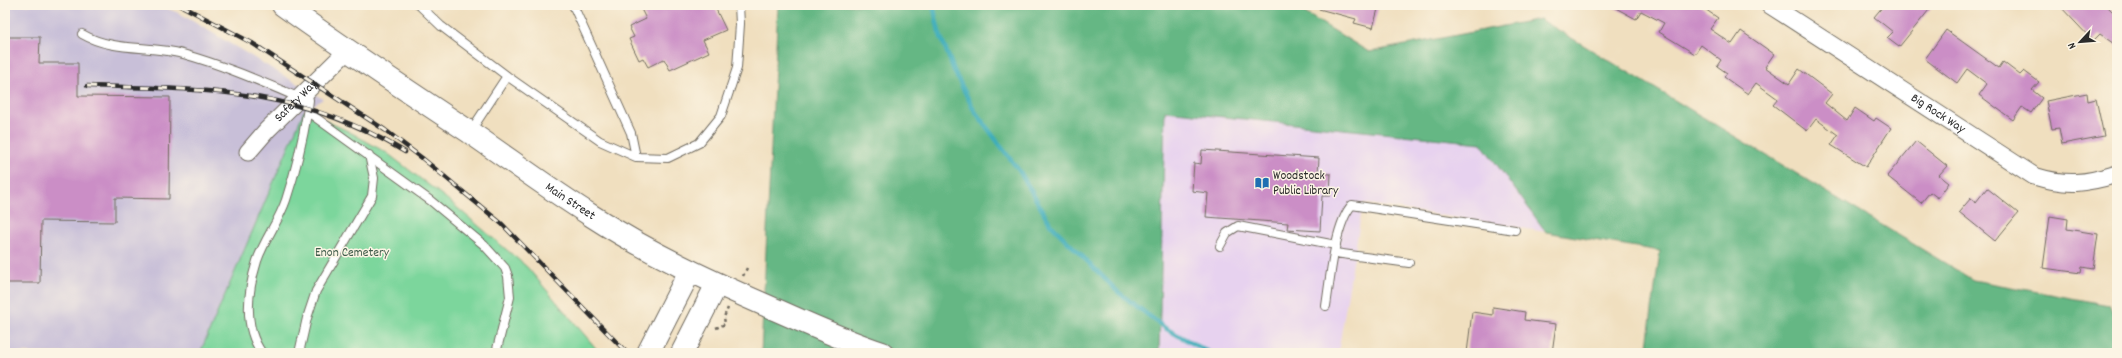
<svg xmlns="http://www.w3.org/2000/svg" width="2122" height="358" viewBox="0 0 2122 358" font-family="Dekko,sans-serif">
<rect width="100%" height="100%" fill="#fcf5e5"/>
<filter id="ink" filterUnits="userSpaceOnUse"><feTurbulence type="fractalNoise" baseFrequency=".025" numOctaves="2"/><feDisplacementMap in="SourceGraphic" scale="8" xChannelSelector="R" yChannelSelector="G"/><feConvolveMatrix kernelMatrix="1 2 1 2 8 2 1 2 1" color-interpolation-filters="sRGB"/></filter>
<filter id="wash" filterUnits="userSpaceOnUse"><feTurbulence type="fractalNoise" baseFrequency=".012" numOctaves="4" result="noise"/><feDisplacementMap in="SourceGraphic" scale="16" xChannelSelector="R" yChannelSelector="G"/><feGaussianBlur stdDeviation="0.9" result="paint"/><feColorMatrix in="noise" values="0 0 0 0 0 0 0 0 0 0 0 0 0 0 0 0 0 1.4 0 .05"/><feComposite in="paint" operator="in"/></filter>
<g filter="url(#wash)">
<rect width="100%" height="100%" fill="#f0dfbf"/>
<path fill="#e7d2ef" d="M 1165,111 L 1481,143 L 1546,232 L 1363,203 L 1338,353 L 1159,353 Z"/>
<path fill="#c8bfd8" d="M 5,5 L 157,5 L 179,13 L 323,99 L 304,111 L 200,353 L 5,353 Z"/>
<path fill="#7cd69c" stroke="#548064" d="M 304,111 L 348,131 L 387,153 L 447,199 L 527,267 L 600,353 L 200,353 Z"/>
<path fill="#65b784" stroke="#487158" d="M 778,5 L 1292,5 L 1369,52 L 1540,19 L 1973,280 L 2109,305 L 2117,323 L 2117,353 L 1646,353 L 1660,251 L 1546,232 L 1481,143 L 1165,111 L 1159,353 L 761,353 Z"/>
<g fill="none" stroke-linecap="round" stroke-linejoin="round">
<path stroke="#3eadbb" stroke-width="4.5" d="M 933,5 L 939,32 L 955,73 L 974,110 L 1020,172 L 1051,225 L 1118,292 L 1165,328 L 1210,353"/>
</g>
<g id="blocks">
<path fill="#cb8ec6" d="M 639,5 L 714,5 L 726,30 L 703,40 L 709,52 L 670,70 L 664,59 L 648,67 L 643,58 L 639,60 L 629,39 L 634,37 L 629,27 L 646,19 Z
M 1320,5 L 1379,5 L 1373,28 L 1354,23 L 1356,19 L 1319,9 Z
M 1610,5 L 1699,5 L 1718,18 L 1710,29 L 1732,44 L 1741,31 L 1774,54 L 1765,67 L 1789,84 L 1799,69 L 1832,94 L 1825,103 L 1847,121 L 1855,108 L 1874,121 L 1876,118 L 1891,128 L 1866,167 L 1831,145 L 1838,135 L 1816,119 L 1807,131 L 1773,105 L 1778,99 L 1756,83 L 1748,94 L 1724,77 L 1727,73 L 1717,66 L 1721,60 L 1701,45 L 1695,54 L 1659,32 L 1664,23 L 1641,11 L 1636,19 Z
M 1884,5 L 1933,5 L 1899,47 L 1887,38 L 1893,32 L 1874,17 Z
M 2059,5 L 2106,5 L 2117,16 L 2117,46 L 2100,34 L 2093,41 Z
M 1946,30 L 1999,68 L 2003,62 L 2020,75 L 2024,71 L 2039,82 L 2032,90 L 2042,98 L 2031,113 L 2022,107 L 2013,120 L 1979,95 L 1987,84 L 1967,69 L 1957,83 L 1925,59 Z
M 5,37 L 40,37 L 39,63 L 78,63 L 78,96 L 170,97 L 169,199 L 115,198 L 115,222 L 41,221 L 40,283 L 5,283 Z
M 2087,93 L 2088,101 L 2096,99 L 2104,136 L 2062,144 L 2059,128 L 2052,129 L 2046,101 Z
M 1916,141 L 1947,166 L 1939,175 L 1949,183 L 1938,198 L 1930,192 L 1921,203 L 1887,176 Z
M 1202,150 L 1319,158 L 1318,173 L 1331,174 L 1330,196 L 1322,196 L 1320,231 L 1287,229 L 1288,223 L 1206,217 L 1208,193 L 1192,191 L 1194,163 L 1201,164 Z
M 1987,188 L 2018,213 L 1995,241 L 1959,212 L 1971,198 L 1976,202 Z
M 2050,216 L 2068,219 L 2067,229 L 2098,234 L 2093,269 L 2082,267 L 2081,273 L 2043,268 Z
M 1493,307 L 1525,312 L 1524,320 L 1556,324 L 1552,353 L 1467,353 L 1472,312 L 1493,315 Z"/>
</g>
</g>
<g filter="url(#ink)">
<use href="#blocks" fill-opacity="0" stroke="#706a5f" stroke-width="1"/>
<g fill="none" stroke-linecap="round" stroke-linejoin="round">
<defs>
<path id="lane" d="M 419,5 L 441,26 L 507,76 L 470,132
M 573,5 L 631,133 L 636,157
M 82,34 C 113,52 149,45 183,54 C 223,65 262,82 300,98
M 507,76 L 600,141 L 636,157 L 668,158 L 699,143 L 721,116 L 737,68 L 740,24 L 739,5
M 308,112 L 431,201 L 484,245 L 505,268 L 508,276 L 510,297 L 496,353
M 1220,246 L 1227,233 L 1238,226 L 1336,245
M 1335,253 L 1409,263
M 1326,306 C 1330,280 1335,223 1352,205 L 1515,230
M 262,353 C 243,327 248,290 257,261 C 264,240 279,221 286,200 C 296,170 303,139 308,108 L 309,100 L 307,92
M 299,353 L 307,318 L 316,291 L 372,196 L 374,178 L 369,155"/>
<g id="street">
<path id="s1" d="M 1770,5 L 2034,176 C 2066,186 2085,184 2117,174"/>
<path id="s2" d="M 248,152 L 267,130 L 347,51"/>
</g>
<g id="secondary">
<path id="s3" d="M 283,5 C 344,49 406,90 468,131 C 509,159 549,189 592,216 C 649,253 710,281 772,308 C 808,324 845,341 882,353"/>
<path d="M 648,353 L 690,271"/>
<path d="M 682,353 L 717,284"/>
</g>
</defs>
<use href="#lane" stroke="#706a5f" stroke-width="10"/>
<use href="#street" stroke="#706a5f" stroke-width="19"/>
<use href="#secondary" stroke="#706a5f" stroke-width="24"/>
<path stroke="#706a5f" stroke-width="2.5" stroke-dasharray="3 3" stroke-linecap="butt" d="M 743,276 L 747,268
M 716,328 L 725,324 L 724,317 L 728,308"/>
<use href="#lane" stroke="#fff" stroke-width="8"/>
<use href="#street" stroke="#fff" stroke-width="17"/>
<use href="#secondary" stroke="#fff" stroke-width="22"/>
<defs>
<path id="rail" d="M 180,5 L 252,43 L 385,130 L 422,158 L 502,224 L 627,353
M 87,86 C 205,89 301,88 405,152"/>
</defs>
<use href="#rail" stroke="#2b2b2b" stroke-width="4.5"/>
<use href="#rail" stroke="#fcf5e5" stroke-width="3" stroke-dasharray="9" stroke-linecap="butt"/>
</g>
</g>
<defs>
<symbol id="library-bare" viewBox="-9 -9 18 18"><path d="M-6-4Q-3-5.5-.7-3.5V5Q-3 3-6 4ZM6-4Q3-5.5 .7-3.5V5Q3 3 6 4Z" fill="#1f6fb2" stroke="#fcf5e5" stroke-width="2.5" paint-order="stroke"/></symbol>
</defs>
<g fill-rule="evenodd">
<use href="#library-bare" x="1252" y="173" width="20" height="20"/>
</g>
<g text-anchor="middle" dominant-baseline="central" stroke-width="3" stroke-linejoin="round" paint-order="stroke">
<g font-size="13" fill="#2b2b2b" stroke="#fcf5e5">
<text stroke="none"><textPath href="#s2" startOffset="70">Safety Way</textPath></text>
<text stroke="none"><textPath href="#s1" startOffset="200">Big Rock Way</textPath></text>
<text stroke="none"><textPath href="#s3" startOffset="348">Main Street</textPath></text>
</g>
<g font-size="13" fill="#2b2b2b" stroke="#fcf5e5" text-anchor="start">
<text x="1273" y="176">Woodstock<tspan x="1273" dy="15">Public Library</tspan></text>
</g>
<g font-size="13" fill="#435e4d" stroke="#fcf5e5">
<text x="352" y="253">Enon Cemetery</text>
</g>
</g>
<rect width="2122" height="358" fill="none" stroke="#fcf5e5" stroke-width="20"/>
<g transform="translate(2080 42) rotate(244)" stroke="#fcf5e5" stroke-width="3" paint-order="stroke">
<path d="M0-3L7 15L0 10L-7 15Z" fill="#2b2b2b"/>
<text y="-6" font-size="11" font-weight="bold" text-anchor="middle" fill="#2b2b2b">N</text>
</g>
</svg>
